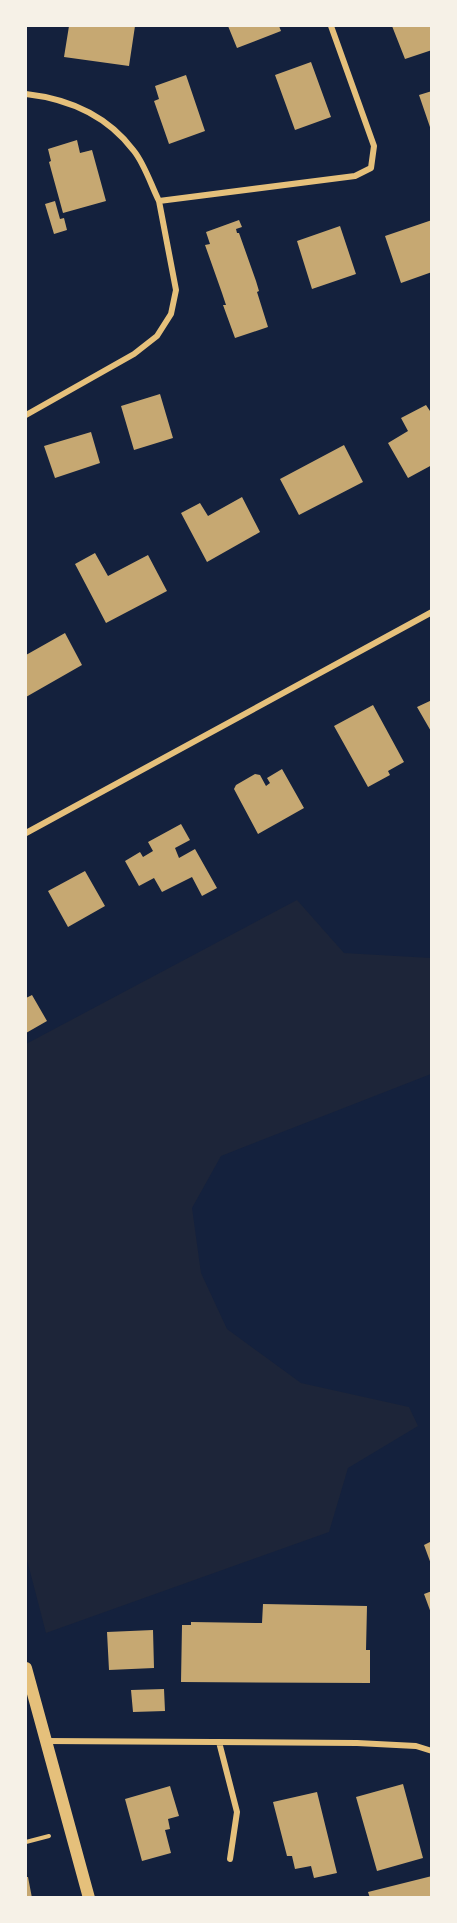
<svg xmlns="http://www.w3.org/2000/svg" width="457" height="1923" viewBox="0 0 457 1923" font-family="'Alegreya Sans',sans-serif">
<rect width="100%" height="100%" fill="#14213d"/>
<path fill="#1d2539" d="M 297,900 L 344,953 L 431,958 L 431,1074 L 221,1156 L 192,1208 L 201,1273 L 227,1329 L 301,1383 L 409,1407 L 418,1426 L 348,1468 L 329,1532 L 46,1633 L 26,1556 L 26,1044 Z"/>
<path fill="#c6a872" d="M 69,26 L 135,26 L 129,66 L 64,57 Z
M 228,26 L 279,26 L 281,31 L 237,48 Z
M 392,26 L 430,26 L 432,50 L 405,59 Z
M 311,62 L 331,117 L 295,130 L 275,75 Z
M 186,75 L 205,131 L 169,144 L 154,101 L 159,99 L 155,86 Z
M 432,91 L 432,130 L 431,130 L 419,95 Z
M 77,140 L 80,153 L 92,150 L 106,201 L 63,213 L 49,162 L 51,161 L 48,149 Z
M 55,201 L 60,219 L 64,218 L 67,230 L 54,234 L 45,204 Z
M 239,220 L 242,227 L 236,229 L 237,233 L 239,233 L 256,281 L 259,291 L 257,292 L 268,327 L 235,338 L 223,305 L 226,305 L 222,293 L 205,245 L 210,244 L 206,232 Z
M 432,220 L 432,272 L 401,283 L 385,236 Z
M 340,226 L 356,274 L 312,289 L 297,241 Z
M 160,394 L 173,438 L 134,450 L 121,406 Z
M 426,405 L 432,414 L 432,465 L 408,478 L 388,443 L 408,431 L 401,418 Z
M 91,432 L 100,463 L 55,478 L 44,446 Z
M 344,445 L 363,482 L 299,515 L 280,479 Z
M 242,497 L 260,532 L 207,562 L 181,513 L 200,503 L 208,516 Z
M 95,553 L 108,576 L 148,555 L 167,591 L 106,623 L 75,564 Z
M 65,633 L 82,665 L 26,697 L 26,655 Z
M 432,700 L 432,733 L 417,707 Z
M 373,705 L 404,762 L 388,771 L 390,775 L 368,787 L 334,726 Z
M 282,769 L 304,808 L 258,834 L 234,789 L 236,785 L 255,774 L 260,775 L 266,786 L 270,783 L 267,778 Z
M 181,824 L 190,840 L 175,848 L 179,858 L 195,849 L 217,888 L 202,896 L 192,877 L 162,892 L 154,878 L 139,886 L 125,861 L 140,852 L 143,857 L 153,851 L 148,842 Z
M 85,871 L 105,906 L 68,927 L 48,891 Z
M 32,995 L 47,1021 L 26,1033 L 26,998 Z
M 432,1541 L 432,1564 L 431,1564 L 424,1545 Z
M 432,1591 L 432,1613 L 431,1613 L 424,1594 Z
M 263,1604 L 367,1606 L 366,1650 L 370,1650 L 370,1683 L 181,1682 L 182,1625 L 191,1625 L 191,1622 L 262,1623 Z
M 153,1630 L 154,1668 L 109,1670 L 107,1632 Z
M 164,1689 L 165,1711 L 133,1712 L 131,1690 Z
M 403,1784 L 423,1858 L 377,1871 L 356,1797 Z
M 170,1786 L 179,1816 L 168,1819 L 170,1829 L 165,1830 L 171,1853 L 142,1861 L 125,1799 Z
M 317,1792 L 337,1873 L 314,1878 L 311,1866 L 295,1869 L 292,1856 L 287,1856 L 273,1802 Z
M 432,1876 L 432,1898 L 370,1898 L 368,1892 Z
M 26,1877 L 28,1877 L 32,1898 L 26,1898 Z"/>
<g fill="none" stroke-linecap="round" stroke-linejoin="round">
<path stroke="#e5c07b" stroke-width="4" d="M 26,1842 L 49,1836"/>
<path stroke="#e5c07b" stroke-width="6" d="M 26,94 C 70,99 107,115 134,151 C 145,165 151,185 159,201 L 355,176 L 371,168 L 374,146 L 331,26
M 26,415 L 134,354 L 157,336 L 171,314 L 176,290 L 159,201
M 26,833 L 432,612
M 46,1741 L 357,1743 L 416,1746 L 432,1751
M 219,1742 L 237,1812 L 230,1859"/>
<path stroke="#e5c07b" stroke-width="12" d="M 26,1668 L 89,1898"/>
</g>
<rect width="457" height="1923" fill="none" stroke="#f6f1e7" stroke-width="54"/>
</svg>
